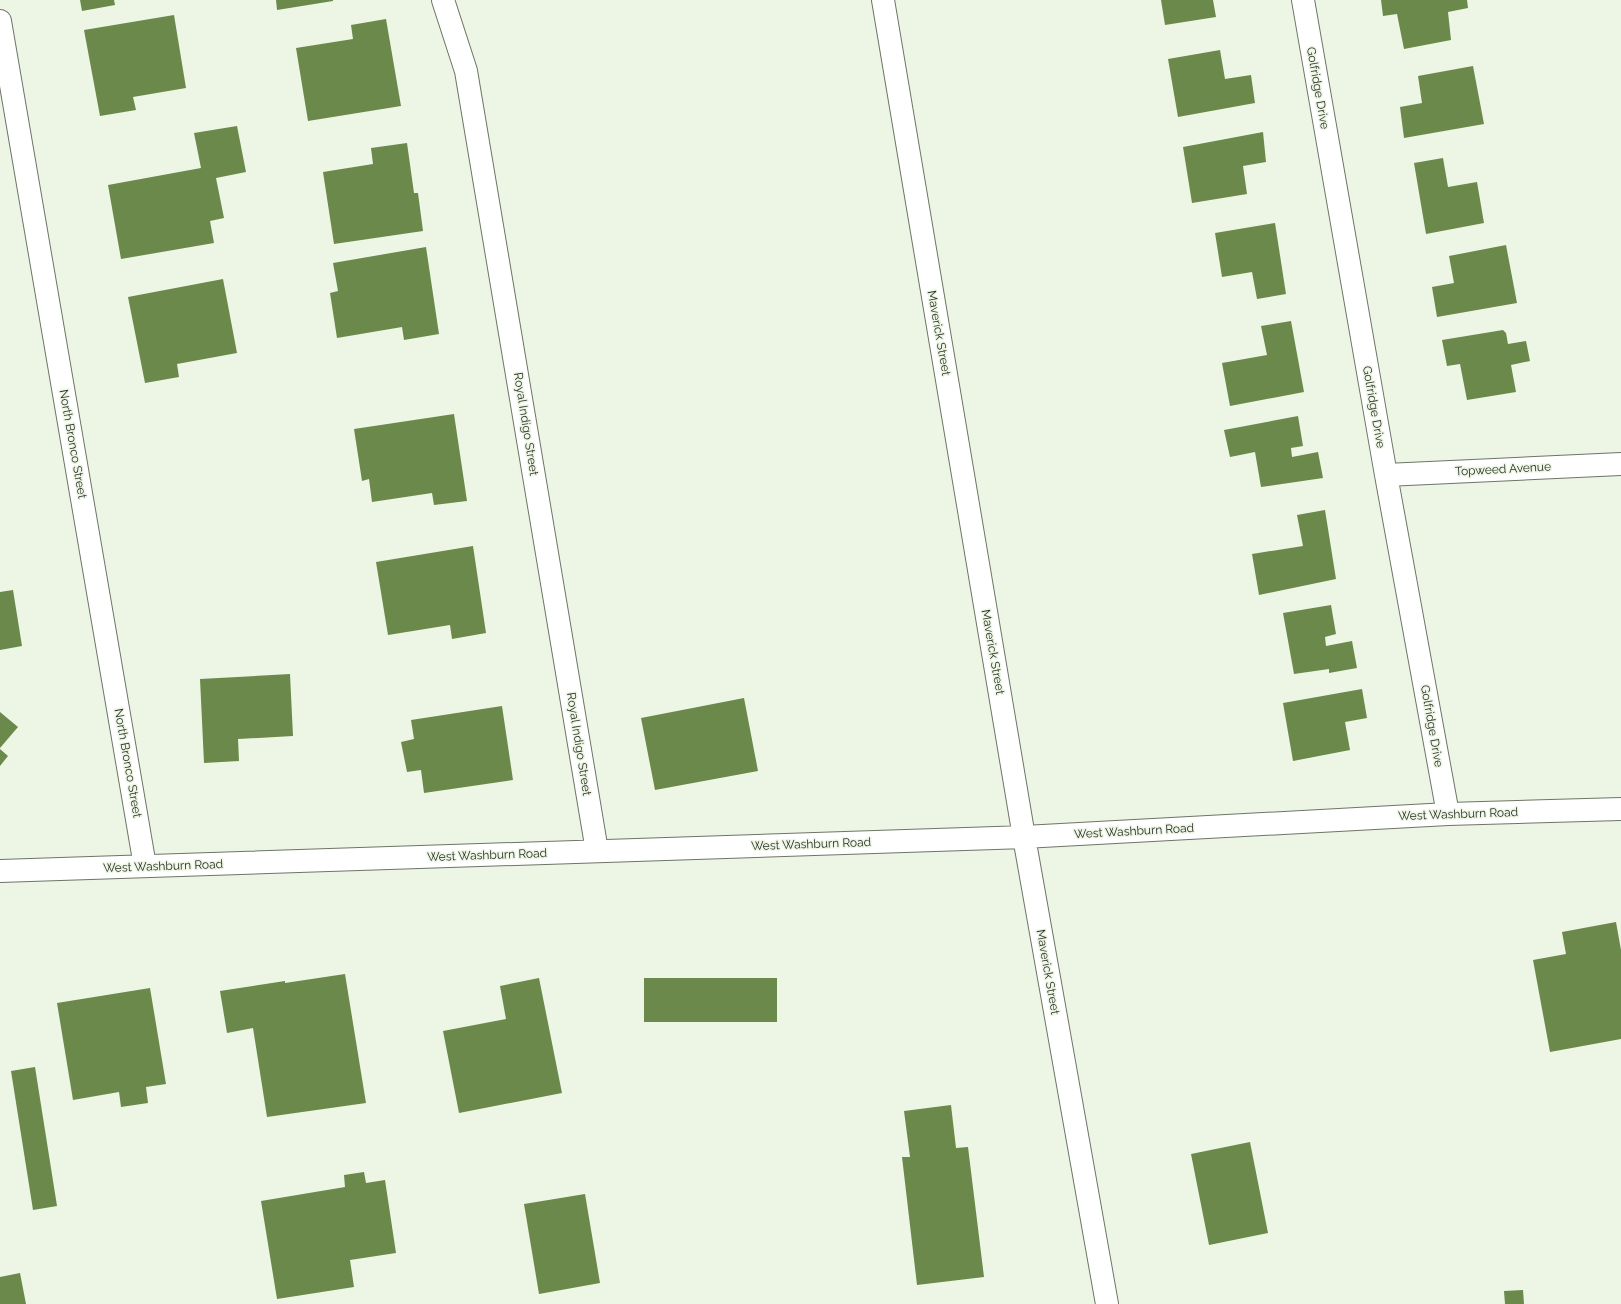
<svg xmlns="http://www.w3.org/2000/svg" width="1621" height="1304" viewBox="0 0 1621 1304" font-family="Raleway,sans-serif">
<rect width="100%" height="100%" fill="#edf6e5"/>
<path fill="#6a894b" d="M 80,0 L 114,0 L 115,5 L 82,11 Z
M 276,0 L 333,0 L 333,1 L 277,10 Z
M 1161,0 L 1213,0 L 1216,17 L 1165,25 Z
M 1381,0 L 1467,0 L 1468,8 L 1448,12 L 1451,40 L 1404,49 L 1397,14 L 1383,16 Z
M 174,15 L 186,88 L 133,97 L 136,110 L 100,116 L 84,30 Z
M 386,19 L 401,106 L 308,121 L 296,48 L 353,39 L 351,25 Z
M 1220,50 L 1225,79 L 1251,75 L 1255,103 L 1178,117 L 1168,59 Z
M 1473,66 L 1484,124 L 1404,138 L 1400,107 L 1422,103 L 1418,76 Z
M 237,126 L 246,172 L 216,178 L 224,218 L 210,221 L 214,243 L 121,259 L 108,185 L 201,168 L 194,133 Z
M 1263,132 L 1266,162 L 1243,166 L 1247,194 L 1192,203 L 1183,147 Z
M 407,143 L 414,193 L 418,193 L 423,231 L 334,244 L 323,172 L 373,164 L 371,148 Z
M 1443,158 L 1448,187 L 1477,182 L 1484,223 L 1426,234 L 1414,163 Z
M 1275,223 L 1286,294 L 1257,299 L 1252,272 L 1222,277 L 1215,233 Z
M 1506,245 L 1517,303 L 1437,317 L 1432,287 L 1454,283 L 1449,256 Z
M 426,247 L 439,334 L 404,340 L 402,327 L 337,338 L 330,293 L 338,291 L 333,263 Z
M 223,279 L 237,353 L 177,364 L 179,377 L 145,383 L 128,297 Z
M 1291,321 L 1304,392 L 1230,406 L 1222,363 L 1267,355 L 1261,326 Z
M 1503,330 L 1506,333 L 1508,344 L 1526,341 L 1530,361 L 1511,365 L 1516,392 L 1467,400 L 1460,364 L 1447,366 L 1442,340 Z
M 454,414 L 467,501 L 434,505 L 432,493 L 372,502 L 369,479 L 362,481 L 354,429 Z
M 1298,416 L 1303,446 L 1291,448 L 1292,457 L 1318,452 L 1323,478 L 1261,487 L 1255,452 L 1230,457 L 1224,430 Z
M 1325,510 L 1336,579 L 1259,595 L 1252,554 L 1303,546 L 1297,515 Z
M 473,546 L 486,633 L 452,639 L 450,625 L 388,635 L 376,562 Z
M 13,590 L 22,646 L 0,650 L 0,592 Z
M 1331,605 L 1336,634 L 1325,637 L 1326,646 L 1352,641 L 1357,668 L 1329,673 L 1329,669 L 1294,674 L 1283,613 Z
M 290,674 L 293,736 L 238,739 L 239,761 L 204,763 L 200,679 Z
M 1362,689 L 1367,718 L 1345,722 L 1350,750 L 1293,761 L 1283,703 Z
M 744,698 L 758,771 L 655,790 L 641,718 Z
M 502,706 L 513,780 L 424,793 L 421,770 L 407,772 L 401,742 L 414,739 L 411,720 Z
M 0,712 L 18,727 L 0,748 Z
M 0,749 L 8,756 L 0,766 Z
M 1616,922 L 1621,950 L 1621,1039 L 1550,1052 L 1533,960 L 1566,954 L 1562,932 Z
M 345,974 L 366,1103 L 267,1117 L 253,1028 L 227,1033 L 220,991 L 285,981 L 285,983 Z
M 539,978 L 562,1093 L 459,1113 L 443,1031 L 506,1019 L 500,986 Z
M 644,978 L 777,978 L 777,1022 L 644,1022 Z
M 150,988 L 166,1084 L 146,1087 L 148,1103 L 121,1107 L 119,1092 L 73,1100 L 57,1003 Z
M 35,1067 L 57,1206 L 33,1210 L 11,1071 Z
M 951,1105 L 956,1148 L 968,1147 L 984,1277 L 917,1285 L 902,1157 L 910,1157 L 904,1111 Z
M 1250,1142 L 1268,1233 L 1209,1245 L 1191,1154 Z
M 364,1172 L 366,1183 L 385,1180 L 396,1253 L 350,1260 L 354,1287 L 277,1299 L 261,1201 L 345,1187 L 344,1175 Z
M 585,1194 L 600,1283 L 539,1294 L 524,1204 Z
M 20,1273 L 26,1304 L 0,1304 L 0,1277 Z
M 1523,1290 L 1524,1304 L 1505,1304 L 1504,1291 Z"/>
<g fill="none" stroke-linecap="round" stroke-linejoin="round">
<defs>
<path id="minor" d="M 443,0 L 466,71 L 597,851
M 883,0 L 1024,837 L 1107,1304
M 1303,0 L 1386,475 L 1448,814
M 0,21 L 145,866
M 1386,475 L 1621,464
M 0,871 L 1024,837 L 1448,814 L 1621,809"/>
</defs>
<use href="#minor" stroke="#6d7566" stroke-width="24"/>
<use href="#minor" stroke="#fff" stroke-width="22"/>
</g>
<g text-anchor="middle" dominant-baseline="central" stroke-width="3" stroke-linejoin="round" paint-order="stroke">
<g font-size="12" fill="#2c3029" stroke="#edf6e5">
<text transform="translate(1318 88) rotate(80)">Golfridge Drive</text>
<text transform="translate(939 333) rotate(80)">Maverick Street</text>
<text transform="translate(1374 407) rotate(80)">Golfridge Drive</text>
<text transform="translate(526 424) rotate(81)">Royal Indigo Street</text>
<text transform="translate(73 444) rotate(80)">North Bronco Street</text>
<text transform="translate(1503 469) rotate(-3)">Topweed Avenue</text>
<text transform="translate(993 652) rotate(80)">Maverick Street</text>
<text transform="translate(1432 726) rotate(80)">Golfridge Drive</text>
<text transform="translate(579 744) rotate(81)">Royal Indigo Street</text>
<text transform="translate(128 763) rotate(80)">North Bronco Street</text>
<text transform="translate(1458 814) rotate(-2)">West Washburn Road</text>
<text transform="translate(1134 831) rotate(-3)">West Washburn Road</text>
<text transform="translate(811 844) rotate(-2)">West Washburn Road</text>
<text transform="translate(487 855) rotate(-2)">West Washburn Road</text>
<text transform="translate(163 866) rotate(-2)">West Washburn Road</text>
<text transform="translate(1048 972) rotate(80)">Maverick Street</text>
</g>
</g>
</svg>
